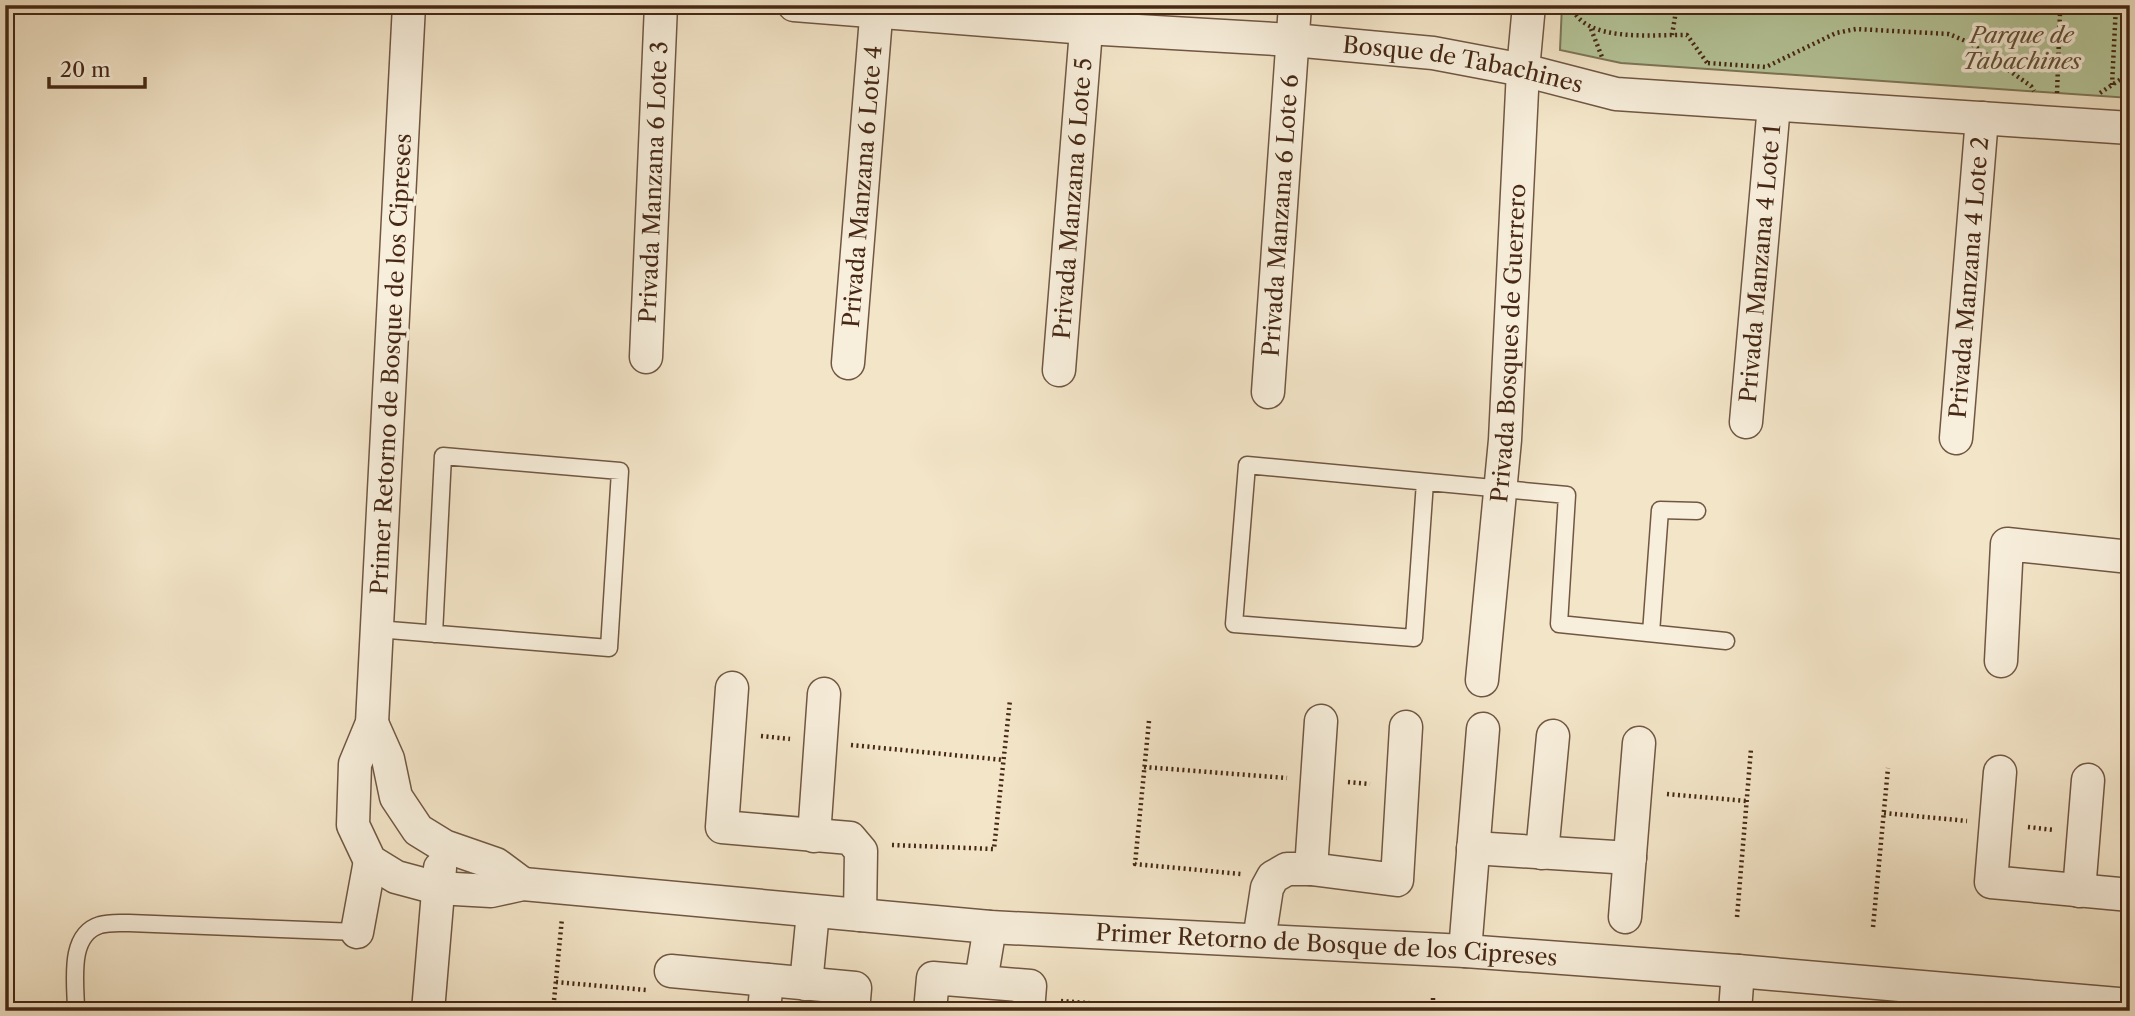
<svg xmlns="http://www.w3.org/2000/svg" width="2135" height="1016" viewBox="0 0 2135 1016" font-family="'Libre Caslon Text',serif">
<rect width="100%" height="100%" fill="#f3e5c8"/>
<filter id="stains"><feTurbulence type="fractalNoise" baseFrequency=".00286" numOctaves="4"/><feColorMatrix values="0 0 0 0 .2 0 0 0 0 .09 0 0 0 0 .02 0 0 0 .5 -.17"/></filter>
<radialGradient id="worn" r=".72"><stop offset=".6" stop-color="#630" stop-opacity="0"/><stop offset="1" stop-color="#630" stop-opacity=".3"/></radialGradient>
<path fill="#b5c69a" stroke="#7e7758" stroke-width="2" d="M 1562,5 L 2017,5 L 2105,13 L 2106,5 L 2130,5 L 2130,98 L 1621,63 L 1560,50 Z"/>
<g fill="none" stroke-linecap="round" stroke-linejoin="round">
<defs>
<path id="lane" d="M 1425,482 L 1414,638 L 1234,624 L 1247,465 L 1567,495 L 1559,624 L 1726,641
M 377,629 L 609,648 L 620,471 L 443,456 L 434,634
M 1651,633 L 1660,510 L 1697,511
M 76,1011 C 76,984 67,935 100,925 C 109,922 120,923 129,923 L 357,932"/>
<g id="street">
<path id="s1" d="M 409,5 L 372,723 L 355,764 L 353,825 L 370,861 L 396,877 L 437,888 L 491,891 L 523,884 L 990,927 L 1465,951 L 1738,971 L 2130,1005"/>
<path id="s2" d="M 794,5 L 1086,28 L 1293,40 L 1433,53 L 1523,70 L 1616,94 L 2130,128"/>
<path id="s3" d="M 646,357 L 661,5"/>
<path id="s4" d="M 848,363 L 877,5"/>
<path id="s5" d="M 1059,370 L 1088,5"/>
<path id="s6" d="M 1268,392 L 1295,5"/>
<path id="s7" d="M 1746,422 L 1774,105"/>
<path id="s8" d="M 1956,438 L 1982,118"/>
<path d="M 2001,661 L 2007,544 L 2130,557"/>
<path id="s9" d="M 1482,680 L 1505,440 L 1523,70 L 1529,5"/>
<path d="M 732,688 L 722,827 L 850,838 L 861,851 L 860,915"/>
<path d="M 372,723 L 388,759 L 396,797 L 418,830 L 444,846 L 496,864 L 523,884"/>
<path d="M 2000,772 L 1991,882 L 2130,895"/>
<path d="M 814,836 L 824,694"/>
<path d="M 1473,848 L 1630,858"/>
<path d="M 1542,853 L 1553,736"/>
<path d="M 1311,869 L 1321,721"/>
<path d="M 2079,891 L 2088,780"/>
<path d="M 1625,917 L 1639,743"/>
<path d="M 357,932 L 370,861"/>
<path d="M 1259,940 L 1267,888 L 1273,877 L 1287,869 L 1311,869 L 1397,880 L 1406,727"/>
<path d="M 1465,951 L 1483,729"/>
<path d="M 671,971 L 855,988 L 853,1011"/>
<path d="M 981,981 L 990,927"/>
<path d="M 806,984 L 813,912"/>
<path d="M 428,1011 L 440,868"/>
<path d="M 764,1011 L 767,980"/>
<path d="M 930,1011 L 933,978 L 1030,986 L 1028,1011"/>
<path d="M 1735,1011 L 1738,971"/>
</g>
</defs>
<use href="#lane" stroke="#715742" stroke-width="19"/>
<use href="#street" stroke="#715742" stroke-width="35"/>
<path stroke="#462815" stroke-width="4.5" stroke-dasharray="2 3.5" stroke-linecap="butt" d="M 1571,5 C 1583,44 1654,34 1687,35 L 1708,64
M 1591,29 L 1602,57
M 1672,35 L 1677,5
M 1708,63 L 1766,67 L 1836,33 L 1856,29 L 1949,34 L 1970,43 L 2031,86 L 2034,91
M 2112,85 L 2116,5
M 2057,93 L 2060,13
M 2100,93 L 2130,73
M 1149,721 L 1135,864 L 1241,874
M 761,736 L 790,739
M 851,745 L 1004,760
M 1144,767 L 1287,778
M 1348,782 L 1370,784
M 1667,794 L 1746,801
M 1884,813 L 1967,821
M 2028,827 L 2054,830
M 892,845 L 994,849 L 1010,700
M 1737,917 L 1751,749
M 1873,927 L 1888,768
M 556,982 L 646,990
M 1061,1001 L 1192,1011
M 553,1011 L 562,918
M 1433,1011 L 1433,997"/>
<use href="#lane" stroke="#f7eedb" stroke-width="16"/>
<use href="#street" stroke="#f7eedb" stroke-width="32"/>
</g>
<g text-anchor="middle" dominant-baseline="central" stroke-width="7" stroke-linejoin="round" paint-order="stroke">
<g font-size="23" font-style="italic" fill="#625036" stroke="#f7eedb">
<text x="2022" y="35">Parque de<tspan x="2022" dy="26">Tabachines</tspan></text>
</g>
<g font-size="23" fill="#462815" stroke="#f7eedb">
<text stroke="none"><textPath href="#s2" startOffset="672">Bosque de Tabachines</textPath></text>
<text stroke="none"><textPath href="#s3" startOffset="175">Privada Manzana 6 Lote 3</textPath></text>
<text stroke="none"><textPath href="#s4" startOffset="177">Privada Manzana 6 Lote 4</textPath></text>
<text stroke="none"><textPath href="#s5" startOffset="172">Privada Manzana 6 Lote 5</textPath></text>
<text stroke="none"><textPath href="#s6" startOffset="177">Privada Manzana 6 Lote 6</textPath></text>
<text stroke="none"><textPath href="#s7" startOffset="159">Privada Manzana 4 Lote 1</textPath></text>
<text stroke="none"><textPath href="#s8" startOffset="161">Privada Manzana 4 Lote 2</textPath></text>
<text stroke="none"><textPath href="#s9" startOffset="338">Privada Bosques de Guerrero</textPath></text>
<text transform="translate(391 364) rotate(-87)">Primer Retorno de Bosque de los Cipreses</text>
<text stroke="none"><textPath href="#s1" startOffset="1830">Primer Retorno de Bosque de los Cipreses</textPath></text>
</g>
</g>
<rect width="2135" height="1016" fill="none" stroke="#f3e5c8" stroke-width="28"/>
<rect x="7" y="7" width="2121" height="1002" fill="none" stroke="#462815" stroke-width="3.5"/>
<rect x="14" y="14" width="2107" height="988" fill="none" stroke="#462815" stroke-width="2"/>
<path d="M49 77v10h96v-10" fill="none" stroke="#462815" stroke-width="3.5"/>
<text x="60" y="77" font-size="21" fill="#462815" stroke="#f7eedb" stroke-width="5" paint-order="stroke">20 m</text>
<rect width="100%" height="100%" filter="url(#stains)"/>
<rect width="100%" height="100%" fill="url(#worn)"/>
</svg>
